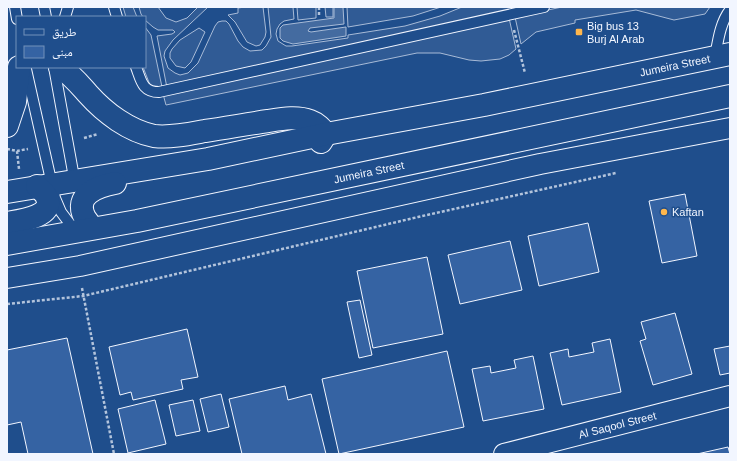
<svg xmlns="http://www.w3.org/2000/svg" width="737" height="461" viewBox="0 0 737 461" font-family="Arial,'Noto Naskh Arabic',sans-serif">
<rect width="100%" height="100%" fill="#1f4e8c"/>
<path fill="#305b95" stroke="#a8bbd7" d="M 123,7 L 133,7 L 137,17 L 126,17 Z
M 139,7 L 158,7 L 166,18 L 176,22 L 187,18 L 198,7 L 208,7 L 173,40 L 165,51 L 164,56 L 168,68 L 175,73 L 180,75 L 188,73 L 198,63 L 215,26 L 218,22 L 222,21 L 226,21 L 229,24 L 238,41 L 243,47 L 250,51 L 262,50 L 266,46 L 271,37 L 268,7 L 293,7 L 294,19 L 284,21 L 280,24 L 277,29 L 276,34 L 278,41 L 286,46 L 292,46 L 348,38 L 348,35 L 405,26 L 440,16 L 462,7 L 532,7 L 167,88 L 157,36 L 172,34 L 175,32 L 173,30 L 158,30 L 153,27 L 145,20 L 145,17 L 143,17 L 141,14 Z
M 245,7 L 263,7 L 266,32 L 265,37 L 260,45 L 256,46 L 247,42 L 235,22 L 228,15 L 238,13 L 238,8 Z
M 297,7 L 316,7 L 316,18 L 298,20 Z
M 325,7 L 333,7 L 333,17 L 326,17 Z
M 347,7 L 441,7 L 413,16 L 348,27 Z
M 562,7 L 710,7 L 705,14 L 674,20 L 636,10 L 575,20 L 575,23 L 536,32 L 521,44 L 515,17 Z
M 509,18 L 516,49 L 509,55 L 500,59 L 481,61 L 469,60 L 440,53 L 417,53 L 166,105 L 163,94 Z
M 145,27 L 151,35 L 162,87 L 156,88 L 150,85 L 143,67 L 145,67 Z
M 199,28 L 205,32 L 191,62 L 185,68 L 176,66 L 170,58 L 170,53 L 172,49 L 180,40 Z"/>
<path fill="#446ba0" stroke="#a8bbd7" d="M 334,7 L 343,7 L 344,24 L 310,28 L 308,31 L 311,32 L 346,27 L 346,36 L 293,44 L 283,41 L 280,38 L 280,28 L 283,25 L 334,18 Z"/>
<path fill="#3563a3" stroke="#f2f6ff" d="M 685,194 L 697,256 L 662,263 L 649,201 Z
M 588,223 L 599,272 L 539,286 L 528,236 Z
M 510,241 L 522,290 L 460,304 L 448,255 Z
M 427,257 L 443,334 L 373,348 L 357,271 Z
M 360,300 L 372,355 L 359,358 L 347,302 Z
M 675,313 L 692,374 L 653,385 L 640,341 L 646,339 L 641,322 Z
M 187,329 L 198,377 L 181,380 L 183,389 L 133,400 L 131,392 L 120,395 L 109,347 Z
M 67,338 L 93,454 L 28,454 L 21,422 L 7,425 L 7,350 Z
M 610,339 L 621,392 L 562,405 L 550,353 L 568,349 L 569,357 L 594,352 L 592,343 Z
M 730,346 L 730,373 L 720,375 L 714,349 Z
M 447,351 L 464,427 L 339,454 L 322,379 Z
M 533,356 L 544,409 L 483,421 L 472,369 L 490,366 L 491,373 L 516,368 L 514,360 Z
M 285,386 L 288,400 L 311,394 L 326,454 L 242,454 L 229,399 Z
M 221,394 L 229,427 L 208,432 L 200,399 Z
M 155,400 L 166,444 L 128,453 L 118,409 Z
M 193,400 L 200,431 L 176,436 L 169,405 Z
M 728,447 L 730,454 L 697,454 Z"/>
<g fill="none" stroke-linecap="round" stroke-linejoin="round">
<defs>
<path id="lane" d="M 15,7 L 17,19
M 44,7 L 46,17
M 114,7 L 117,17
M 65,17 L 68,7
M 715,57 C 718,41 720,23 730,10
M 54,67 L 75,183
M 136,67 C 141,80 142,92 159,92 L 544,7
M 26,69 L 55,198 L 61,212 L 76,232"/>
<g id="street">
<path d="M 7,278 L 80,266 L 540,164 L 730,128"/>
<path id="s1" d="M 504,454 L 730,396"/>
</g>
<g id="primary">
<path d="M 60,67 C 72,75 79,84 88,94 C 105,113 129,131 154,136 C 171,138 189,134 205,131 C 226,128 247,124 268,121 C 281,119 297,116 310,121 C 318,124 321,128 326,134 L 321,142"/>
<path d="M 7,126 L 15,102 L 19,67"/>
<path id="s2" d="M 7,192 L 208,159 L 326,134 L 484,105 L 730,54"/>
<path d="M 7,223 C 18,221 55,217 47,198 C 46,194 41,190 37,186"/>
<path d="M 93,228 C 90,225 87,221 85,218 C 73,195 98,186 115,183"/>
<path id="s3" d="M 7,244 L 137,221 L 730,96"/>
</g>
</defs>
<use href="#lane" stroke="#f2f6ff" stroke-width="12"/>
<use href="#street" stroke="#f2f6ff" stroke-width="22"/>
<use href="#primary" stroke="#f2f6ff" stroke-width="24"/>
<path stroke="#b3c4dc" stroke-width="2.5" stroke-dasharray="3 2" stroke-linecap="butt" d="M 319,7 L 319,16
M 514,30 L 525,73
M 84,138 L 98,134
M 7,149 L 17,151 L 28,149
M 17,151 L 19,169
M 82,288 L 114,454
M 7,304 L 83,296 L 418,217 L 616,173"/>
<use href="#lane" stroke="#1f4e8c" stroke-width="10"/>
<use href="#street" stroke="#1f4e8c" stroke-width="20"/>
<use href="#primary" stroke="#1f4e8c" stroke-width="22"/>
</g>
<g fill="#ffb74d" stroke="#1f4e8c" stroke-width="1.5">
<rect x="575" y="28" width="8" height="8" rx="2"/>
<circle cx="664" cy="212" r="4"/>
</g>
<g text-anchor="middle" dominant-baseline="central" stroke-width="3" stroke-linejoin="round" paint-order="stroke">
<g font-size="11" fill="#f2f6ff" stroke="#1f4e8c" text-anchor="start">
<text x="587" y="26">Big bus 13<tspan x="587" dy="13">Burj Al Arab</tspan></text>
<text x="672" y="212">Kaftan</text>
</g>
<g font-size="11" fill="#f2f6ff" stroke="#1f4e8c">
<text stroke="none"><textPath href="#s2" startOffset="680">Jumeira Street</textPath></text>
<text stroke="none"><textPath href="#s3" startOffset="369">Jumeira Street</textPath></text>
<text stroke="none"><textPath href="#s1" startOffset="117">Al Saqool Street</textPath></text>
</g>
</g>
<rect width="737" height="461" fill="none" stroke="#f2f6ff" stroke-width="16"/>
<rect x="16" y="16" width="130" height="52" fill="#1f4e8c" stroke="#7391ba"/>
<rect x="24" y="29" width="20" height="6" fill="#1f4e8c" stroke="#7391ba"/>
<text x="52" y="36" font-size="12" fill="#f2f6ff">طريق</text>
<rect x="24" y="46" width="20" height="12" fill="#3563a3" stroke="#7391ba"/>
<text x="52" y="56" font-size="12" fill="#f2f6ff">مبنى</text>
</svg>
